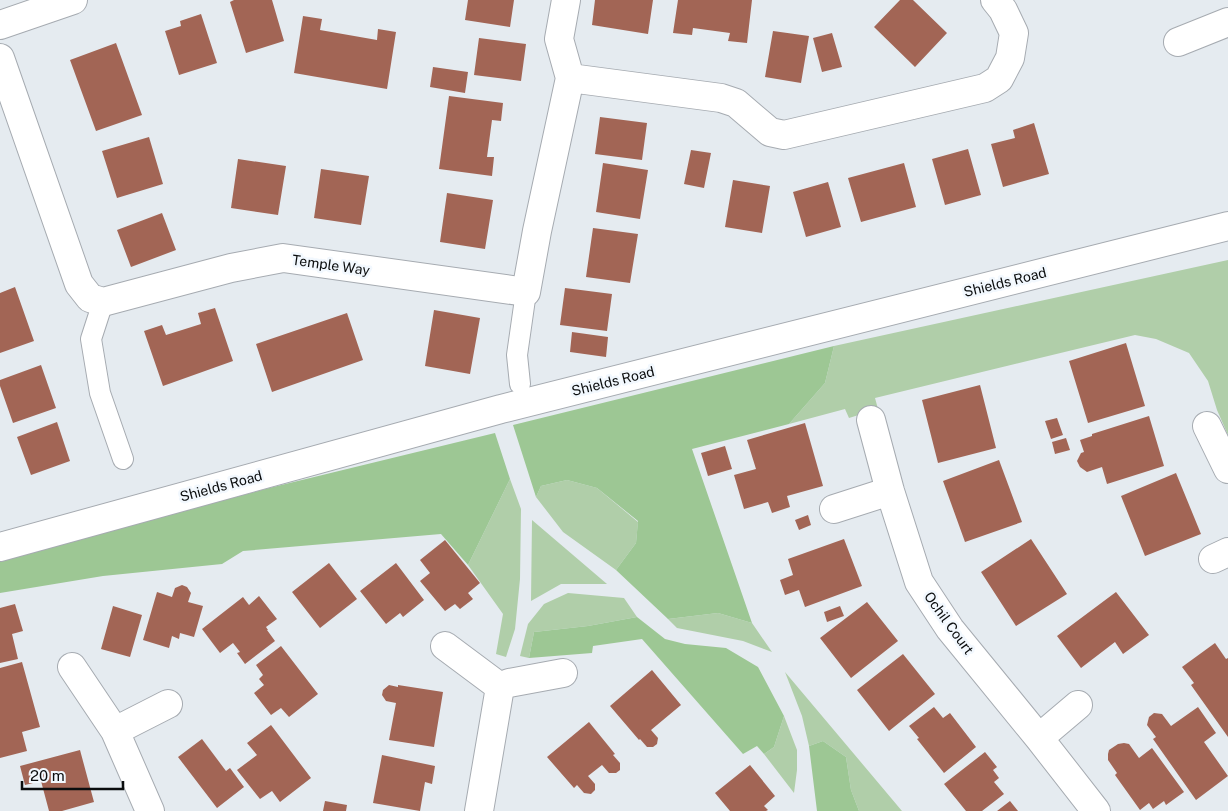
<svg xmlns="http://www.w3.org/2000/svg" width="1228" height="811" viewBox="0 0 1228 811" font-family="'Public Sans',sans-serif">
<rect width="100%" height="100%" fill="#e5ebf0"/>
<path fill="#b0cea9" d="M 1228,260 L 1228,435 L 1217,410 L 1208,381 L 1189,353 L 1156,339 L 1135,335 L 875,398 L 878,409 L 849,418 L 845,409 L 789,424 L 825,383 L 834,346 Z
M 510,479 L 521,509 L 520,579 L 515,629 L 506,657 L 496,654 L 503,614 L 468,565 Z
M 567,480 L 597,488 L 638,522 L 636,543 L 616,570 L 563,532 L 536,497 L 541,486 Z
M 532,520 L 607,584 L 561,584 L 531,601 Z
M 568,593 L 624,598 L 637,617 L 588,626 L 534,632 L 529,658 L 520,656 L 528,624 L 544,604 Z
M 718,613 L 752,623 L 772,652 L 743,641 L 677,628 L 668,619 Z
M 785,672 L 902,811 L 859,811 L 851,790 L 846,757 L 823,741 L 809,746 L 802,716 Z
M 784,716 L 797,750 L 797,770 L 794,793 L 764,754 L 774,747 Z"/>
<path fill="#9dc794" d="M 834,346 L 825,383 L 789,424 L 692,449 L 752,623 L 718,613 L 668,619 L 616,570 L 636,543 L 638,521 L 597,488 L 567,480 L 541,486 L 536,497 L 513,425 Z
M 495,433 L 510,479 L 468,565 L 441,534 L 243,551 L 222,564 L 103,576 L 0,593 L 0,560 L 269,488 Z
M 637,617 L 665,639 L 685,644 L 726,648 L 758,667 L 784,716 L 774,747 L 764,754 L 757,746 L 743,754 L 642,639 L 593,646 L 592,653 L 529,658 L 534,632 L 588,626 Z
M 823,741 L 846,757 L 851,790 L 859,811 L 817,811 L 809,746 Z"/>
<path fill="#a26555" d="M 234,0 L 272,0 L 284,41 L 246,53 L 230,2 Z
M 468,0 L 514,0 L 510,27 L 465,20 Z
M 595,0 L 653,0 L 648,34 L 592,25 Z
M 678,0 L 752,0 L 747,43 L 728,41 L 730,33 L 693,28 L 692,35 L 673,33 Z
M 900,0 L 913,0 L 947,33 L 915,67 L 874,27 Z
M 201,14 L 217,63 L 179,75 L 165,31 L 181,26 L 180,21 Z
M 303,16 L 322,19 L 320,30 L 377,40 L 378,29 L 396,32 L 387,89 L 294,73 Z
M 773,31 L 809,36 L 801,83 L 765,77 Z
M 832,33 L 842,67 L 822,72 L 813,38 Z
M 479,38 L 526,44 L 521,81 L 474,75 Z
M 116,43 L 142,115 L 96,131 L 70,60 Z
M 433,67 L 468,72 L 465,93 L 430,87 Z
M 449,96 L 503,103 L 501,121 L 492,120 L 487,157 L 494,157 L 492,176 L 439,169 Z
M 600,117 L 647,123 L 642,160 L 595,154 Z
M 1034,123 L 1049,174 L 1003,187 L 991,144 L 1015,138 L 1013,130 Z
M 149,137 L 163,184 L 117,198 L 102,151 Z
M 968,149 L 981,195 L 945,205 L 932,159 Z
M 691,150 L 711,153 L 704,188 L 684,184 Z
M 238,159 L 286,166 L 278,215 L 231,208 Z
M 603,163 L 648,170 L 640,219 L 596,212 Z
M 904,163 L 916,207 L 861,222 L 848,178 Z
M 321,169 L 369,176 L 361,225 L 314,218 Z
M 733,180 L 770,186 L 762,233 L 725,227 Z
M 828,182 L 841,227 L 806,237 L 793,192 Z
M 447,193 L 493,200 L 485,249 L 440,242 Z
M 162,213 L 176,250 L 131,267 L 117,230 Z
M 593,228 L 638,234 L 630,283 L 586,277 Z
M 15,287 L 34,341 L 0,353 L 0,293 Z
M 565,288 L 612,294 L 607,331 L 560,325 Z
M 215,308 L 233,361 L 163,386 L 144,331 L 162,325 L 166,335 L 182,330 L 201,324 L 198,313 Z
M 434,310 L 480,318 L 470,374 L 425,366 Z
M 347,313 L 363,360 L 272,392 L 256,344 Z
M 572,332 L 608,337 L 606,357 L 570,352 Z
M 1126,343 L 1145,406 L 1088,423 L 1069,361 Z
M 41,365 L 56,408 L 13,423 L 0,386 L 0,380 Z
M 980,385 L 996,448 L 938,463 L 922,400 Z
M 1149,416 L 1164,466 L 1107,484 L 1102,467 L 1087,472 L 1080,467 L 1077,461 L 1081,453 L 1084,452 L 1080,440 L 1092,436 L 1092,434 Z
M 1057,418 L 1063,435 L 1051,439 L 1045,421 Z
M 57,422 L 70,461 L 31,475 L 17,437 Z
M 805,423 L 823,486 L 787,496 L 790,507 L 772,513 L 768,502 L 744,509 L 734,475 L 756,469 L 747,440 Z
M 1066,438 L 1070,450 L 1055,454 L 1052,442 Z
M 725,446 L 732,469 L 708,476 L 701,453 Z
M 999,460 L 1022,522 L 965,542 L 943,481 Z
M 1176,473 L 1201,534 L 1145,556 L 1121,496 Z
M 808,515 L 811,525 L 799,530 L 795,520 Z
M 844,539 L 862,586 L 805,607 L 799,590 L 785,595 L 780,580 L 793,575 L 788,559 Z
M 1031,539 L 1067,594 L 1016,626 L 981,572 Z
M 445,540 L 480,583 L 468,593 L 473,599 L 460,609 L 455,604 L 445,611 L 420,581 L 430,573 L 420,560 Z
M 329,563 L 357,599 L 320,628 L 292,592 Z
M 396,563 L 424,600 L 403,617 L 400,613 L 386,624 L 360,591 Z
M 182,585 L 187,587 L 191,593 L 188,602 L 203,606 L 194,637 L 180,633 L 179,639 L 172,636 L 169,648 L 143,640 L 157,592 L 172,597 L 175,588 Z
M 1116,592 L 1149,635 L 1123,654 L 1115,642 L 1081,668 L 1057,636 Z
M 259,596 L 277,619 L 266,627 L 268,630 L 267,630 L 275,641 L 245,664 L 237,653 L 240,652 L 233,643 L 220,653 L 202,629 L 243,597 L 249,605 Z
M 867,602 L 898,641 L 851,678 L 820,638 Z
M 15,604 L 23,631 L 12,634 L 18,659 L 0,663 L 0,608 Z
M 113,606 L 142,615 L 130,657 L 101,649 Z
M 840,606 L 844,616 L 827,622 L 824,612 Z
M 1215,643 L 1226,659 L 1228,658 L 1228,737 L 1191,685 L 1194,683 L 1182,667 Z
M 281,646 L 318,694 L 289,717 L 281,708 L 271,715 L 254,693 L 264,685 L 259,679 L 263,675 L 256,665 Z
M 903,654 L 935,694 L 889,731 L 857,690 Z
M 22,662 L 40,727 L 22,732 L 27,751 L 0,758 L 0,668 Z
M 652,670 L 681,705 L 651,730 L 658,738 L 657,744 L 653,747 L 647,747 L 640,739 L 639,740 L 610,706 Z
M 389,685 L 398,687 L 398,685 L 443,692 L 434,747 L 389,740 L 396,703 L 386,701 L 382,695 L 383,690 Z
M 934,707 L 943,718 L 950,713 L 976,747 L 944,773 L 917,739 L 919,738 L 909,726 Z
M 1198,707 L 1216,733 L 1204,742 L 1228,776 L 1196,800 L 1153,739 L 1156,737 L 1147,725 L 1149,717 L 1154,713 L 1162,714 L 1171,726 Z
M 589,722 L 615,754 L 613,755 L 620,763 L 620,770 L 616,773 L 609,773 L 602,765 L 588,776 L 595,784 L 595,790 L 591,794 L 584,793 L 577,785 L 574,788 L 547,757 Z
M 271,725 L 311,778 L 280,802 L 272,791 L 260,799 L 237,770 L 257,755 L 247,743 Z
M 202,739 L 226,771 L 230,768 L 244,787 L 217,808 L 178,757 Z
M 1124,743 L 1129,744 L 1139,758 L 1152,748 L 1184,792 L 1166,805 L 1164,801 L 1153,809 L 1149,803 L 1140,810 L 1115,775 L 1117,773 L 1108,760 L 1108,754 L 1109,750 L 1118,744 Z
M 80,750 L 94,802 L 62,811 L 49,811 L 41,781 L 25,785 L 20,766 Z
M 985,752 L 997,767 L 993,770 L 999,778 L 994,782 L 1004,794 L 982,811 L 966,811 L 944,784 Z
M 382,755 L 435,766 L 432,784 L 425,782 L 420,811 L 373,803 Z
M 750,765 L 775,796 L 764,806 L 768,810 L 766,811 L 730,811 L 715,793 Z
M 325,801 L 347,805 L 346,811 L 323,811 Z
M 1010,801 L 1018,811 L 997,811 Z"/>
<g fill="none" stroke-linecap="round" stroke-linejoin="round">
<defs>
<path id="service" d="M 103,302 L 91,339 L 100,393 L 123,459
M 520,384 L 517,355 L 526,292"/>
<path id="minor" d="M 0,25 L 73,0
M 1178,42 L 1228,22
M 0,58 L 79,284 L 90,298 L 103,302 L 231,268 L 283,258 L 526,292 L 537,231 L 570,78 L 559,39 L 566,0
M 570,78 L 721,98 L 736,103 L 770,132 L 784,135 L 985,88 L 999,79 L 1010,58 L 1014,33 L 1003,10 L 995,0
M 871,420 L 890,491 L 919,582 L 950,629 L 1039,738 L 1096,811
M 1207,426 L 1228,469
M 834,509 L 890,491
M 0,547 L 501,409 L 1228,226
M 1213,559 L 1228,552
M 445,646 L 500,687 L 509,683 L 563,673
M 72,667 L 115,731 L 150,811
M 115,731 L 168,704
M 1039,738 L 1078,705
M 479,811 L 500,687"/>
</defs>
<use href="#service" stroke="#a6abb1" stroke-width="22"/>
<use href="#minor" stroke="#a6abb1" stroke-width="30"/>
<use href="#service" stroke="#fff" stroke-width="20"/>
<use href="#minor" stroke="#fff" stroke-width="28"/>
</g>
<g text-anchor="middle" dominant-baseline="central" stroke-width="5" stroke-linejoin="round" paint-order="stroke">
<g font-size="14" fill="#0b0d0e" stroke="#f2f8fe">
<text transform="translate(331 265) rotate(8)">Temple Way</text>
<text transform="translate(1005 282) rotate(-14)">Shields Road</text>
<text transform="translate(613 381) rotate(-14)">Shields Road</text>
<text transform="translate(221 486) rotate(-15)">Shields Road</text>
<text transform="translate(949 623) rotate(54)">Ochil Court</text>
</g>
</g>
<path d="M22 781v8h101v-8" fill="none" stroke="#0b0d0e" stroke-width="2.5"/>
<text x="30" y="781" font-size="15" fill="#0b0d0e" stroke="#f2f8fe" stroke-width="4" paint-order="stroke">20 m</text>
</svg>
